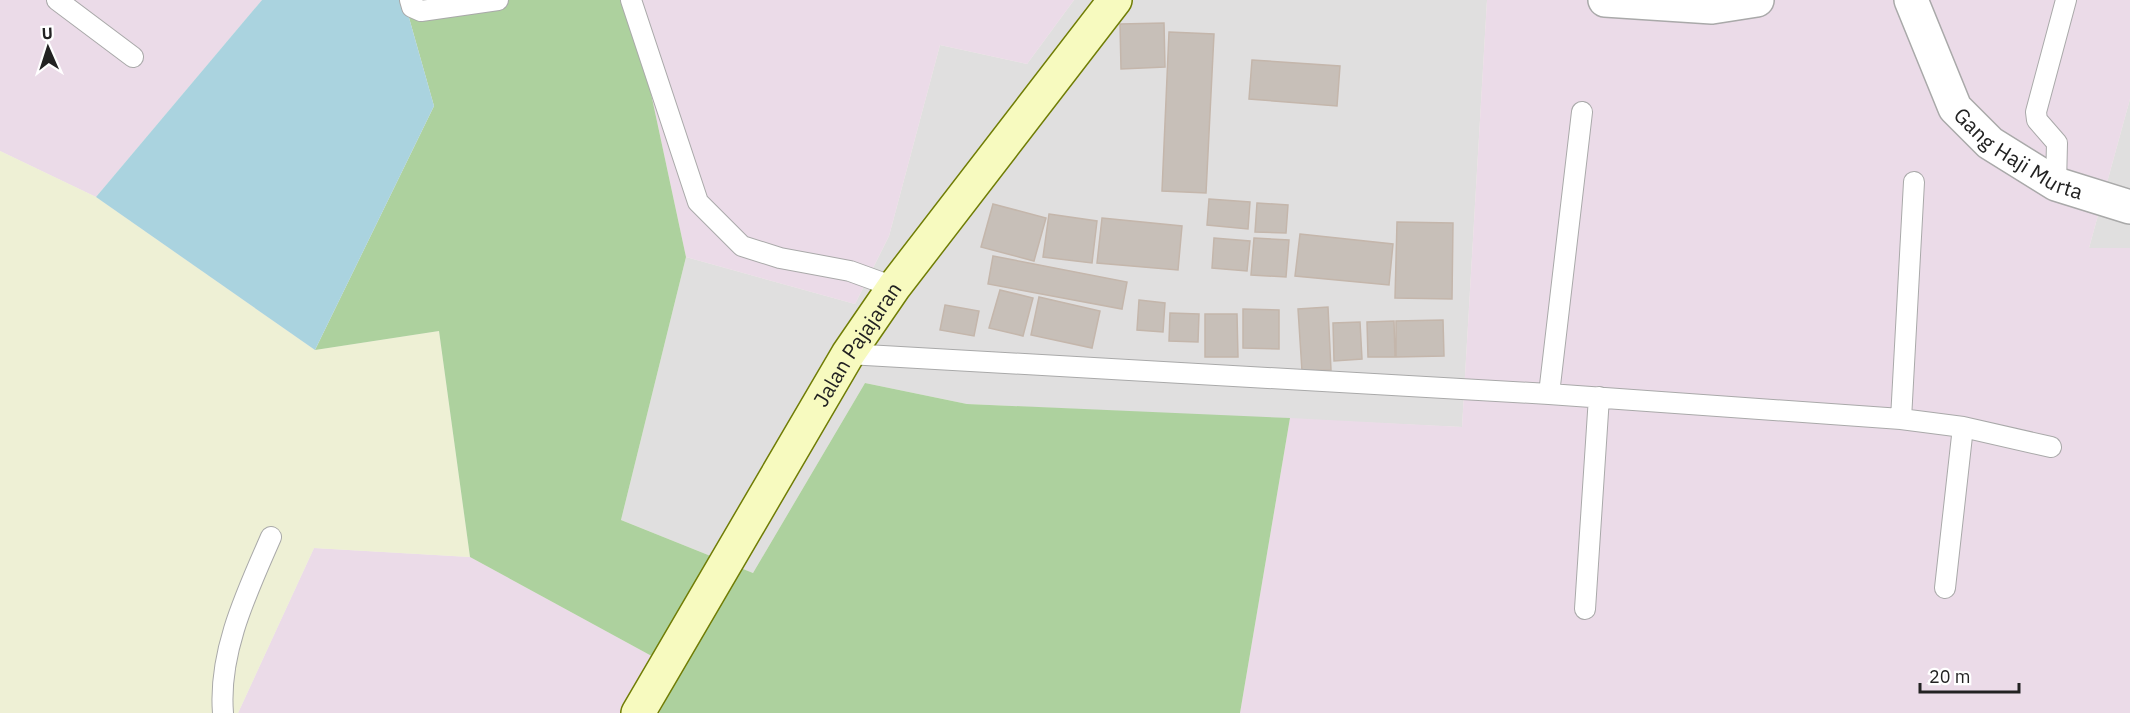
<svg xmlns="http://www.w3.org/2000/svg" width="2130" height="713" viewBox="0 0 2130 713" font-family="'IBM Plex Sans',sans-serif">
<rect width="100%" height="100%" fill="#f2efe9"/>
<path fill="#e0dfdf" d="M 1074,0 L 1487,0 L 1462,427 L 967,404 L 865,383 L 753,573 L 621,520 L 686,257 L 855,304 L 889,236 L 940,45 L 1027,64 Z
M 2130,99 L 2130,248 L 2089,248 Z"/>
<path fill="#ebdbe8" d="M 0,0 L 262,0 L 96,197 L 0,151 Z
M 631,0 L 1074,0 L 1027,64 L 940,45 L 889,236 L 855,304 L 686,257 Z
M 1487,0 L 2130,0 L 2130,99 L 2089,248 L 2130,248 L 2130,713 L 1240,713 L 1290,418 L 1462,427 Z
M 314,548 L 470,557 L 681,672 L 659,713 L 238,713 Z"/>
<path fill="#eef0d5" d="M 0,151 L 96,197 L 315,350 L 439,331 L 470,557 L 314,548 L 238,713 L 0,713 Z"/>
<path fill="#add19e" d="M 404,0 L 631,0 L 686,257 L 621,520 L 753,573 L 865,383 L 967,404 L 1290,418 L 1240,713 L 659,713 L 681,672 L 470,557 L 439,331 L 315,350 L 434,106 Z"/>
<path fill="#aad3df" d="M 262,0 L 404,0 L 434,106 L 315,350 L 96,197 Z"/>
<path fill="#c7bfb8" stroke="#c4b6ab" stroke-width="1.5" d="M 1164,23 L 1165,67 L 1121,69 L 1120,24 Z
M 1169,32 L 1214,34 L 1206,193 L 1162,191 Z
M 1252,60 L 1340,66 L 1337,106 L 1249,99 Z
M 1209,199 L 1250,202 L 1248,229 L 1207,225 Z
M 1257,203 L 1288,205 L 1286,233 L 1255,232 Z
M 993,204 L 1046,218 L 1034,261 L 981,247 Z
M 1049,214 L 1097,221 L 1092,263 L 1043,257 Z
M 1102,218 L 1182,226 L 1178,270 L 1097,263 Z
M 1397,222 L 1453,223 L 1452,299 L 1395,298 Z
M 1300,234 L 1393,244 L 1389,285 L 1295,276 Z
M 1214,238 L 1250,241 L 1247,271 L 1212,268 Z
M 1254,238 L 1289,240 L 1286,277 L 1251,275 Z
M 993,256 L 1127,282 L 1122,309 L 988,284 Z
M 1000,290 L 1033,298 L 1023,336 L 989,328 Z
M 1039,297 L 1100,311 L 1092,348 L 1031,335 Z
M 1139,300 L 1165,303 L 1163,332 L 1137,330 Z
M 945,305 L 979,311 L 974,336 L 940,330 Z
M 1328,307 L 1331,370 L 1302,371 L 1298,309 Z
M 1243,309 L 1279,310 L 1279,349 L 1243,348 Z
M 1170,313 L 1199,314 L 1198,342 L 1169,341 Z
M 1205,314 L 1237,314 L 1238,357 L 1205,357 Z
M 1443,320 L 1444,356 L 1396,357 L 1396,321 Z
M 1394,321 L 1395,357 L 1368,357 L 1367,322 Z
M 1360,322 L 1362,359 L 1334,361 L 1333,323 Z"/>
<g fill="none" stroke-linecap="round" stroke-linejoin="round">
<defs>
<path id="service" d="M 57,0 L 133,57
M 410,0 L 412,7 L 421,11 L 498,0
M 631,0 L 698,202 L 742,246 L 780,258 L 850,271 L 894,287
M 2056,184 L 2057,143 L 2037,120 L 2036,112 L 2066,0
M 848,354 L 1549,394 L 1582,112
M 1549,394 L 1901,419 L 1963,427 L 2051,447
M 1901,419 L 1914,182
M 1945,588 L 1963,427
M 1585,609 L 1599,397
M 223,713 C 218,652 247,592 271,537"/>
<g id="minor">
<path d="M 1605,0 L 1712,7 L 1757,0"/>
<path id="s1" d="M 1911,0 L 1955,108 L 1990,143 L 2056,184 L 2130,207"/>
</g>
<g id="secondary">
<path id="s2" d="M 638,713 L 848,354 L 894,287 L 1115,0"/>
</g>
</defs>
<use href="#service" stroke="#a9a9a9" stroke-width="22"/>
<use href="#minor" stroke="#a9a9a9" stroke-width="36"/>
<use href="#secondary" stroke="#707d05" stroke-width="36"/>
<use href="#service" stroke="#fff" stroke-width="20"/>
<use href="#minor" stroke="#fff" stroke-width="33"/>
<use href="#secondary" stroke="#f7fabf" stroke-width="33"/>
</g>
<g text-anchor="middle" dominant-baseline="central" stroke-width="5" stroke-linejoin="round" paint-order="stroke">
<g font-size="21" fill="#222" stroke="#fff">
<text stroke="none"><textPath href="#s1" startOffset="196">Gang Haji Murta</textPath></text>
<text stroke="none"><textPath href="#s2" startOffset="429">Jalan Pajajaran</textPath></text>
</g>
</g>
<g transform="translate(48 48) rotate(357)" stroke="#ffffff" stroke-width="4.5" paint-order="stroke">
<path d="M0-4.5L10 22L0 15L-10 22Z" fill="#222222"/>
<text y="-9" font-size="16" font-weight="bold" text-anchor="middle" fill="#222222">U</text>
</g>
<path d="M1920 683v9h99v-9" fill="none" stroke="#222222" stroke-width="3"/>
<text x="1929" y="683" font-size="18" fill="#222222" stroke="#ffffff" stroke-width="4.5" paint-order="stroke">20 m</text>
</svg>
